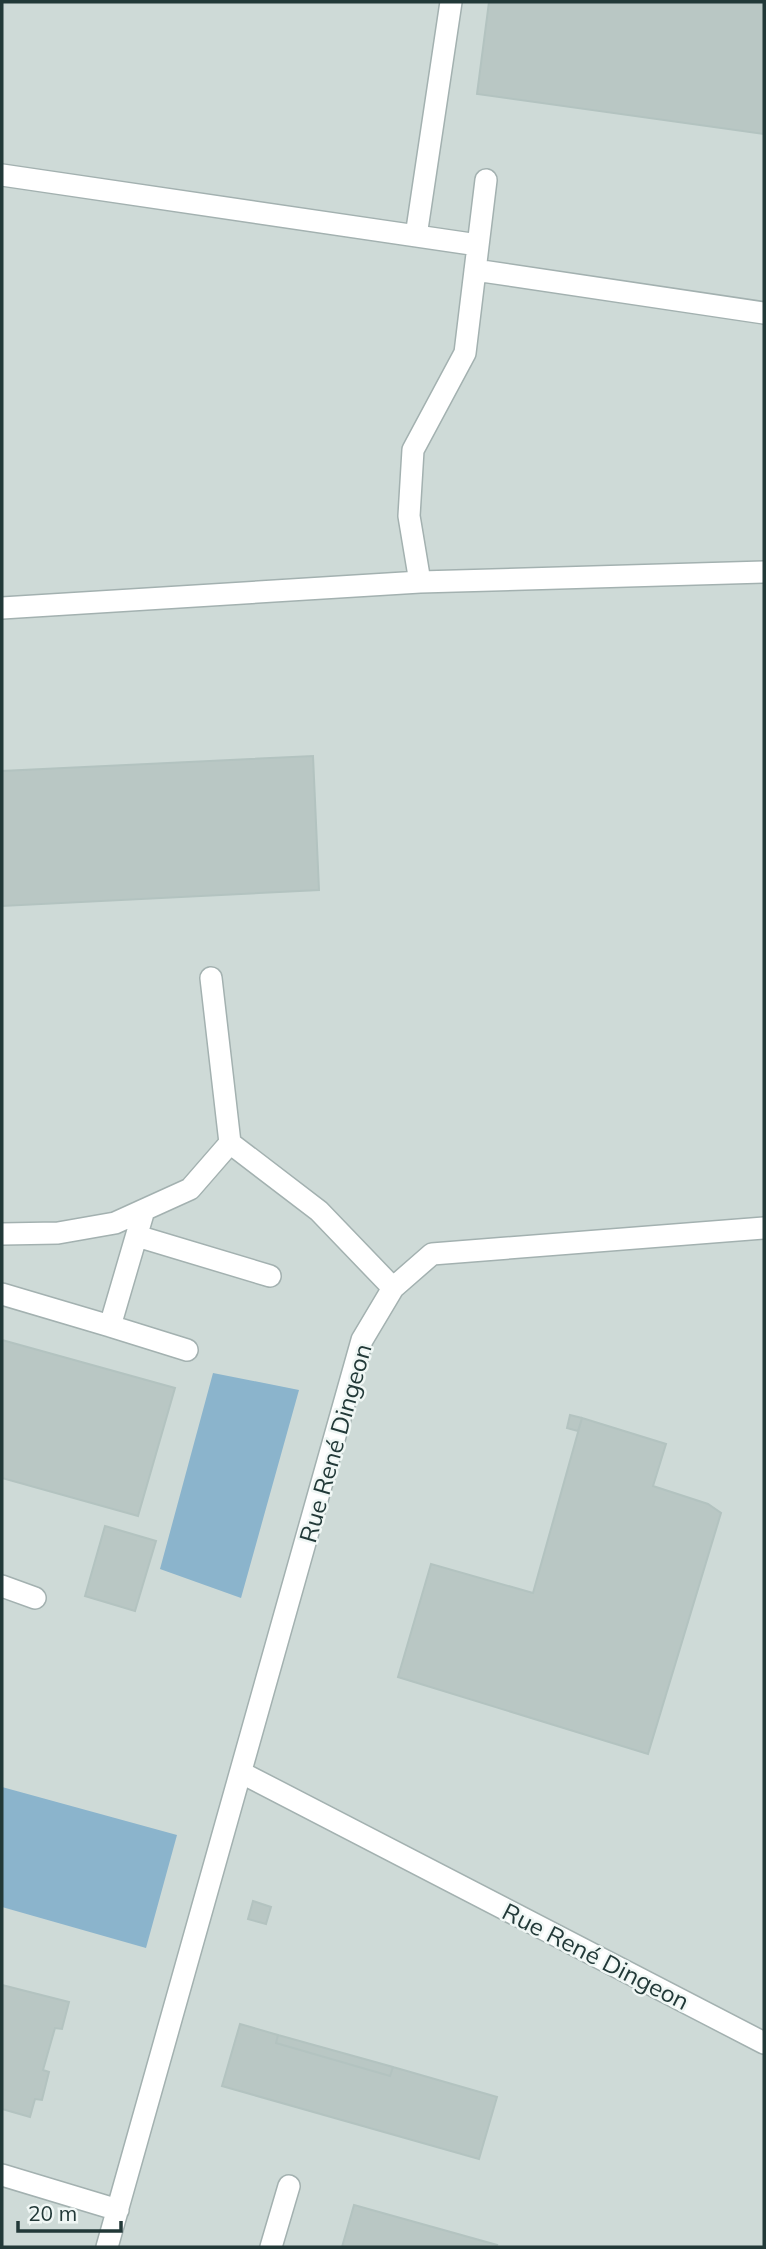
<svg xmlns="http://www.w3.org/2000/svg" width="766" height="2249" viewBox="0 0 766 2249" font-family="Mulish,sans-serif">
<rect width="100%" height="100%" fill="#e0eae8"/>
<path fill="#cedad7" d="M 2,2 L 764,2 L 764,2247 L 2,2247 Z"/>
<path fill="#8bb4cc" d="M 213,1373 L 299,1390 L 241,1598 L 160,1569 Z
M 2,1787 L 177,1835 L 146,1948 L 2,1907 Z"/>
<path fill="#b9c7c4" stroke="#b3c3c0" stroke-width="2" d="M 489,2 L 764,2 L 764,134 L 477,94 Z
M 313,756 L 319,890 L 2,906 L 2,771 Z
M 2,1340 L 175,1388 L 138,1516 L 2,1478 Z
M 570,1415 L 582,1418 L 578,1431 L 567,1428 Z
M 582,1418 L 666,1444 L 653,1486 L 708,1504 L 721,1513 L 648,1754 L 398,1677 L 431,1564 L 533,1593 Z
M 105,1526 L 156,1541 L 135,1611 L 85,1596 Z
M 253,1901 L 271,1907 L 266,1924 L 248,1919 Z
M 2,1985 L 69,2002 L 62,2029 L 55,2028 L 43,2070 L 49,2072 L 42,2100 L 35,2099 L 30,2117 L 2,2109 Z
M 240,2024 L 278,2035 L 276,2043 L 390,2076 L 393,2067 L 497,2097 L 479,2159 L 222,2086 Z
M 278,2035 L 393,2067 L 390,2076 L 276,2043 Z
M 354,2205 L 497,2245 L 496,2247 L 342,2247 Z"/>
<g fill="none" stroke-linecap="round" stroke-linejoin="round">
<defs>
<path id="minor" d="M 2,175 L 478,245
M 416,236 L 451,2
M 475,270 L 764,313
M 420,582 L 409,516 L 413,450 L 465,353 L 486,180
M 2,608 L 420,582 L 764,572
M 230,1143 L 319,1211 L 393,1288
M 2,1234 L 58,1233 L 115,1223 L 190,1189 L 230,1143 L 211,978
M 137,1236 L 270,1276
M 2,1294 L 110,1326 L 144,1210
M 110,1326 L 187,1350
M 2,1586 L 35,1598
M 242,1773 L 764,2043
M 2,2175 L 118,2210
M 107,2247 L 362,1340 L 393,1288 L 432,1254 L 764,1228
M 271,2247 L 289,2186"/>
</defs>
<use href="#minor" stroke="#a3b1b0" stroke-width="24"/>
<use href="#minor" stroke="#fff" stroke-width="21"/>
</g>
<g text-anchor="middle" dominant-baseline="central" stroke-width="5" stroke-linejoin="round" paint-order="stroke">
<g font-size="24" fill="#223938" stroke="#f0f7f5">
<text transform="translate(335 1443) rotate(-74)">Rue René Dingeon</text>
<text transform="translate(596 1956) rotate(27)">Rue René Dingeon</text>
</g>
</g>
<rect width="766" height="2249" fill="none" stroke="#223938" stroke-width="7"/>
<path d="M18 2221v10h103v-10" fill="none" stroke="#223938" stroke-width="3.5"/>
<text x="28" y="2221" font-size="21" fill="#223938" stroke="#f0f7f5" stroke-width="5" paint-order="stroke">20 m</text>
</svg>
